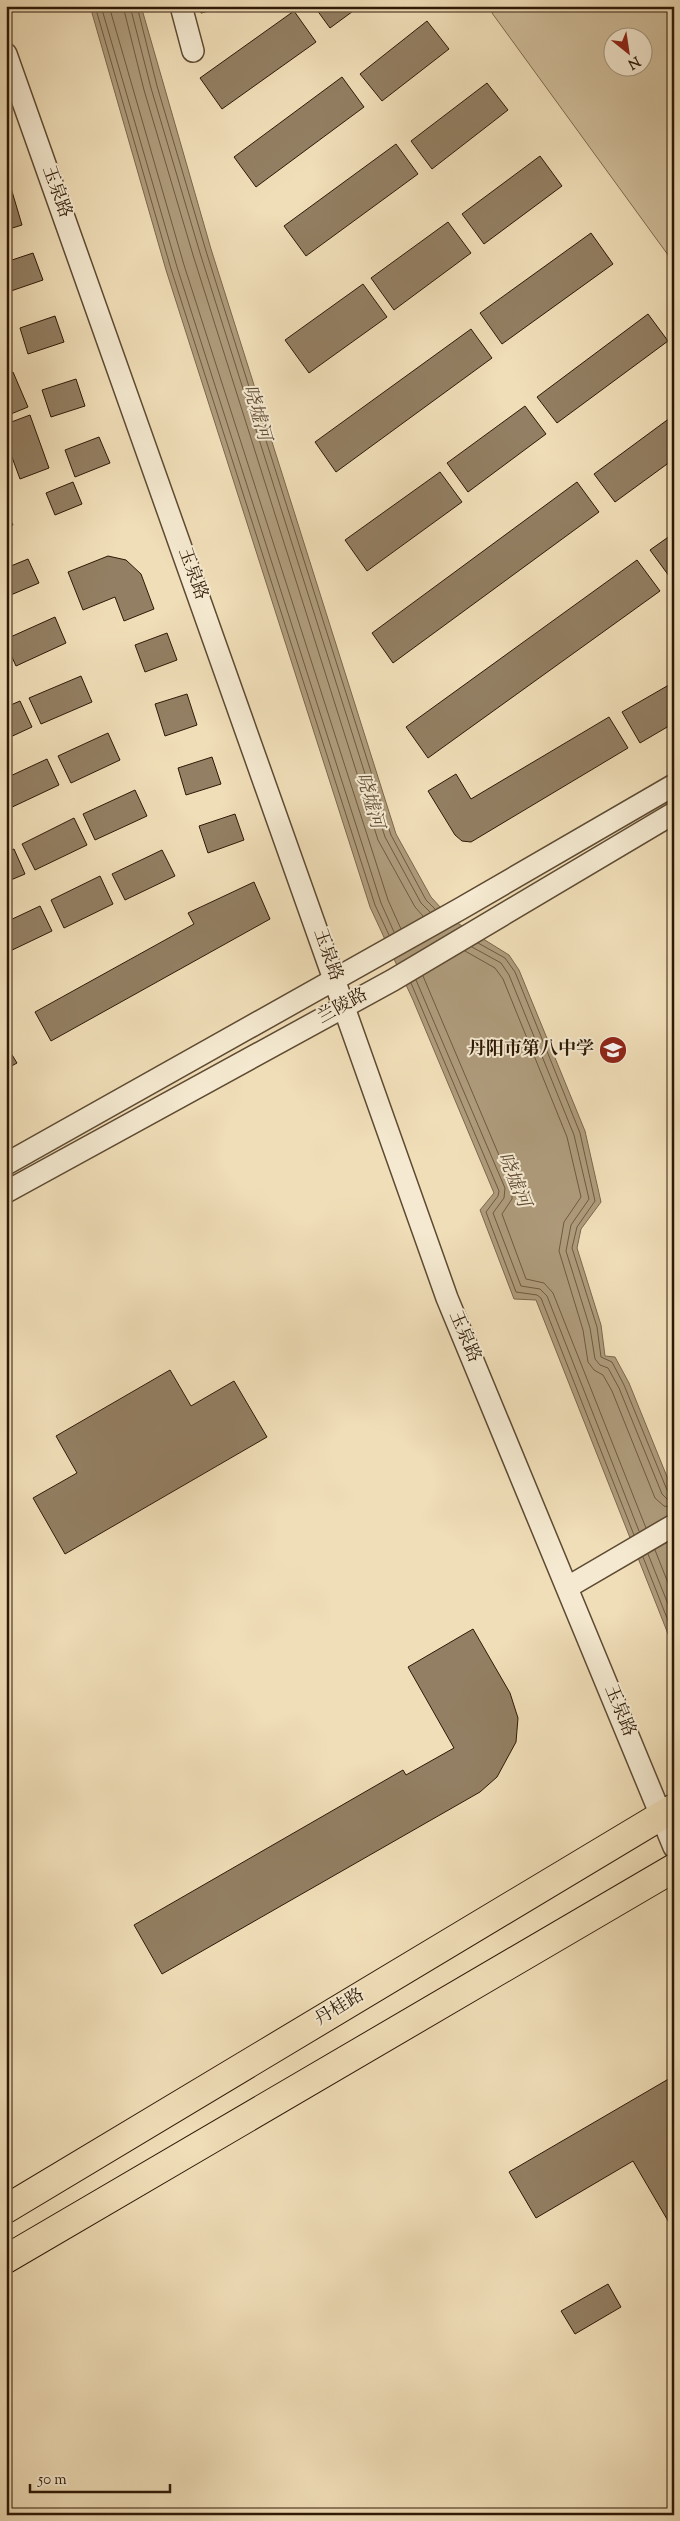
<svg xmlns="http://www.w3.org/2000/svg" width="680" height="2521" viewBox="0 0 680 2521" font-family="'Sorts Mill Goudy','Noto Serif SC',serif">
<rect width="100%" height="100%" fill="#f0deb8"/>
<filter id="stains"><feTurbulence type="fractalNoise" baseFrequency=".004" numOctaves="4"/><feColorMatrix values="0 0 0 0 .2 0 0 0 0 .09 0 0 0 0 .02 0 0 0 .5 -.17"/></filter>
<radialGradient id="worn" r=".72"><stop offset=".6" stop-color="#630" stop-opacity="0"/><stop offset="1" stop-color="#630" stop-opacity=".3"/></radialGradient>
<path fill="#cfbd9a" stroke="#7e6b50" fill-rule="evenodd" d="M 502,6 L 674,6 L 674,258 L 671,259 L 492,13 ZM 612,38 L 642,38 L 642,68 L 612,68 Z"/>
<path fill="#ae9b7b" stroke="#7b674c" d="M 90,6 L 141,6 L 211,249 L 396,834 L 431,897 L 451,919 L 509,955 L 519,970 L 585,1131 L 601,1202 L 581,1229 L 577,1248 L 601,1325 L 605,1356 L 615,1357 L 629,1383 L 674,1494 L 674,1649 L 536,1300 L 514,1299 L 480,1210 L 494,1193 L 413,1000 L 370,907 L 166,270 Z"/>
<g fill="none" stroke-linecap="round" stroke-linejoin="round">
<path stroke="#6e5a40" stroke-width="1" d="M 95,6 L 171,269 L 375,905 L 389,935
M 101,6 L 177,267 L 381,903 L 394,932
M 109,6 L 184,265 L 388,900 L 401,929
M 123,6 L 144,90 L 193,255 L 378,840 L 415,907 L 423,916
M 130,6 L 151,88 L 200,253 L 385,837 L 421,903 L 430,912
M 137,6 L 157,86 L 206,251 L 391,835 L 426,900 L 435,909
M 478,943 L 505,958 L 515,972 L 580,1133 L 595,1201 L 577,1227 L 572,1248 L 597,1327 L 601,1357 L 612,1362 L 624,1385 L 667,1490 L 674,1494
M 472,947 L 501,963 L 509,975 L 574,1135 L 589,1199 L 571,1225 L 566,1251 L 590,1328 L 595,1359 L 600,1365 L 608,1368 L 619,1388 L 662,1494 L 667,1499 L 674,1500
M 465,951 L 495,968 L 503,979 L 567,1137 L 581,1197 L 564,1222 L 559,1251 L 583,1330 L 588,1362 L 594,1370 L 603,1375 L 612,1391 L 655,1498 L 664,1506 L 674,1508
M 423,976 L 512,1186 L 512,1199 L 502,1214 L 526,1279 L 544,1283 L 553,1293 L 646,1528
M 416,980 L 505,1188 L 504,1198 L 493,1213 L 521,1286 L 540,1289 L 547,1296 L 639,1531
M 411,983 L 499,1191 L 498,1196 L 486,1212 L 516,1292 L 537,1295 L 541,1298 L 634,1535
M 655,1550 L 674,1598
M 648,1554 L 674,1619
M 643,1557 L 674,1636"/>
</g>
<path fill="#937f63" stroke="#2e1906" d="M 199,6 L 228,6 L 201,13 Z
M 314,6 L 360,6 L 330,28 Z
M 294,11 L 316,42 L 222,109 L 200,78 Z
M 427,21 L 449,49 L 382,101 L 360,74 Z
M 342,77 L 364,107 L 256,187 L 234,157 Z
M 487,83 L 508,110 L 432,169 L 411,141 Z
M 396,144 L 418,174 L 306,256 L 284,226 Z
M 540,156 L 562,186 L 484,244 L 462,214 Z
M 11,188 L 22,225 L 6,230 L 6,189 Z
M 448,222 L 471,253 L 394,310 L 371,278 Z
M 591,233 L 613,264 L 502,344 L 480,313 Z
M 33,253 L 43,280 L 8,292 L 6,262 Z
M 363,284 L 387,317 L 309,373 L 285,340 Z
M 648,314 L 668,341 L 557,423 L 537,397 Z
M 55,316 L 64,342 L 28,354 L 20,328 Z
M 471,329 L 492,358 L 336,472 L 315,442 Z
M 13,372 L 28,407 L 6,416 L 6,375 Z
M 76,379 L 85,406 L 51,417 L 42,390 Z
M 525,406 L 546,434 L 468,492 L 447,463 Z
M 30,415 L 49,468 L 20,479 L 6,441 L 6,424 Z
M 674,415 L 674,459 L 615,502 L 594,474 Z
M 99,437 L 110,463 L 75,477 L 65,450 Z
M 440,472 L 462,502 L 367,571 L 345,540 Z
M 73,482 L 82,504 L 55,515 L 46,493 Z
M 577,482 L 599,512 L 393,663 L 372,633 Z
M 6,512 L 13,525 L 6,529 Z
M 674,533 L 674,579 L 672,580 L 650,550 Z
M 108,556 L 126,560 L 141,574 L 154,609 L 124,621 L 115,597 L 83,610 L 68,572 Z
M 28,559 L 39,583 L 6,597 L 6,568 Z
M 637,560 L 660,591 L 428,758 L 406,727 Z
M 55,617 L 66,643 L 16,666 L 6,644 L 6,639 Z
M 167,633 L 177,660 L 145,672 L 135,645 Z
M 81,676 L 92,702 L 41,724 L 29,698 Z
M 674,682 L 674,723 L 640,743 L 622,712 Z
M 187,694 L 197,725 L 165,736 L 155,704 Z
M 20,701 L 32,727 L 6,739 L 6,707 Z
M 609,717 L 628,748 L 471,842 L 462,841 L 455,835 L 428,791 L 456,774 L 471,799 Z
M 108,733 L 120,760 L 71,783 L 58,756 Z
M 212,757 L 221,784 L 186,795 L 178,768 Z
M 47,759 L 59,785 L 8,809 L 6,778 Z
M 135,790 L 147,816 L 95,840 L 83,814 Z
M 235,814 L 244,840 L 208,853 L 199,826 Z
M 74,818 L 87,845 L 35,870 L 22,844 Z
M 14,849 L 25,874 L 6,882 L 6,852 Z
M 162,850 L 175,876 L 125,900 L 112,874 Z
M 100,876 L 113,904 L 64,928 L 51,900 Z
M 254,882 L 270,919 L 51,1041 L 35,1012 L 194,924 L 188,913 Z
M 40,906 L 52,931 L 6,953 L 6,922 Z
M 6,1045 L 17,1063 L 6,1069 Z
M 170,1370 L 191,1406 L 234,1381 L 267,1437 L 65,1554 L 33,1498 L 77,1473 L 56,1436 Z
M 473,1629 L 510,1693 L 518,1718 L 516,1742 L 497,1777 L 480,1792 L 162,1974 L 134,1925 L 403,1770 L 406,1775 L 454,1748 L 408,1667 Z
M 672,2077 L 674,2231 L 633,2161 L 536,2218 L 509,2172 Z
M 608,2284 L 621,2307 L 575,2334 L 561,2311 Z"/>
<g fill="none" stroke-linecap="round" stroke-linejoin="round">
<defs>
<path id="minor" d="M 181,6 L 193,51
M 6,54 L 447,1298 L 674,1847
M 6,1164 L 460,909 L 674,785
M 6,1192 L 393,980 L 674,813
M 568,1587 L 674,1525"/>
<path id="major" d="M 6,2209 L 674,1808
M 6,2259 L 674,1868"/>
</defs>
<use href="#minor" stroke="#5e4a32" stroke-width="24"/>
<use href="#major" stroke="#2e1906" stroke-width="30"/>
<use href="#minor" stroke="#f5ead1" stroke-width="21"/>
<use href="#major" stroke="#f0deb8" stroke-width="28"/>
</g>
<defs>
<symbol id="school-disc" viewBox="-11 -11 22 22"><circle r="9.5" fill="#8f2418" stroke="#f5ead1"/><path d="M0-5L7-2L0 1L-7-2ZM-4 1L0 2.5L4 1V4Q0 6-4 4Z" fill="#fff"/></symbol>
</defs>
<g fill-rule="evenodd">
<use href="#school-disc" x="597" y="1034" width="32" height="32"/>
</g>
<g text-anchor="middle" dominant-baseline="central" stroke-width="4" stroke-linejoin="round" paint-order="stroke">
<g font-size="18" fill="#2e1906" stroke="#f5ead1">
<text transform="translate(56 192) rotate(70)">玉泉路</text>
<text transform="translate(192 574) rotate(70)">玉泉路</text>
<text transform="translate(327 955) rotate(71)">玉泉路</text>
<text transform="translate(343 1007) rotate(-29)">兰陵路</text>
<text transform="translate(464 1337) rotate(67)">玉泉路</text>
<text transform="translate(619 1711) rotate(68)">玉泉路</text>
<text transform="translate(340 2008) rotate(-31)">丹桂路</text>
</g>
<g font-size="18" font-weight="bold" fill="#2e1906" stroke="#f5ead1" text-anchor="end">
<text x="594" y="1050">丹阳市第八中学</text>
</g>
<g font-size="19" font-style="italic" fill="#614d35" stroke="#f5ead1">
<text transform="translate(256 413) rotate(74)">哓墟河</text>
<text transform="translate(369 801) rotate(74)">哓墟河</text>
<text transform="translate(513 1180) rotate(68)">哓墟河</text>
</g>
</g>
<rect width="680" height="2521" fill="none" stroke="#f0deb8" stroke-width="25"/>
<rect x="8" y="8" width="665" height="2506" fill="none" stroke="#2e1906" stroke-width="2.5"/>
<rect x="12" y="12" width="655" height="2496" fill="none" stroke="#2e1906"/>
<g transform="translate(628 52) rotate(150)"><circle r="24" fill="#f5ead1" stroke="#a59680"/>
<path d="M0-4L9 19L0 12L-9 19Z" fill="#8f2418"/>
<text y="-8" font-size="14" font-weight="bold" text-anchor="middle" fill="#2e1906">N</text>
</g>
<path d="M30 2484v8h140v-8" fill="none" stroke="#2e1906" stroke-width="2.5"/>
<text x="38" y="2484" font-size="15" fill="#2e1906" stroke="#f5ead1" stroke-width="4" paint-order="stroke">50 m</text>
<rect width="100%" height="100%" filter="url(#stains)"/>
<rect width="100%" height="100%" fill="url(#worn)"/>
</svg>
